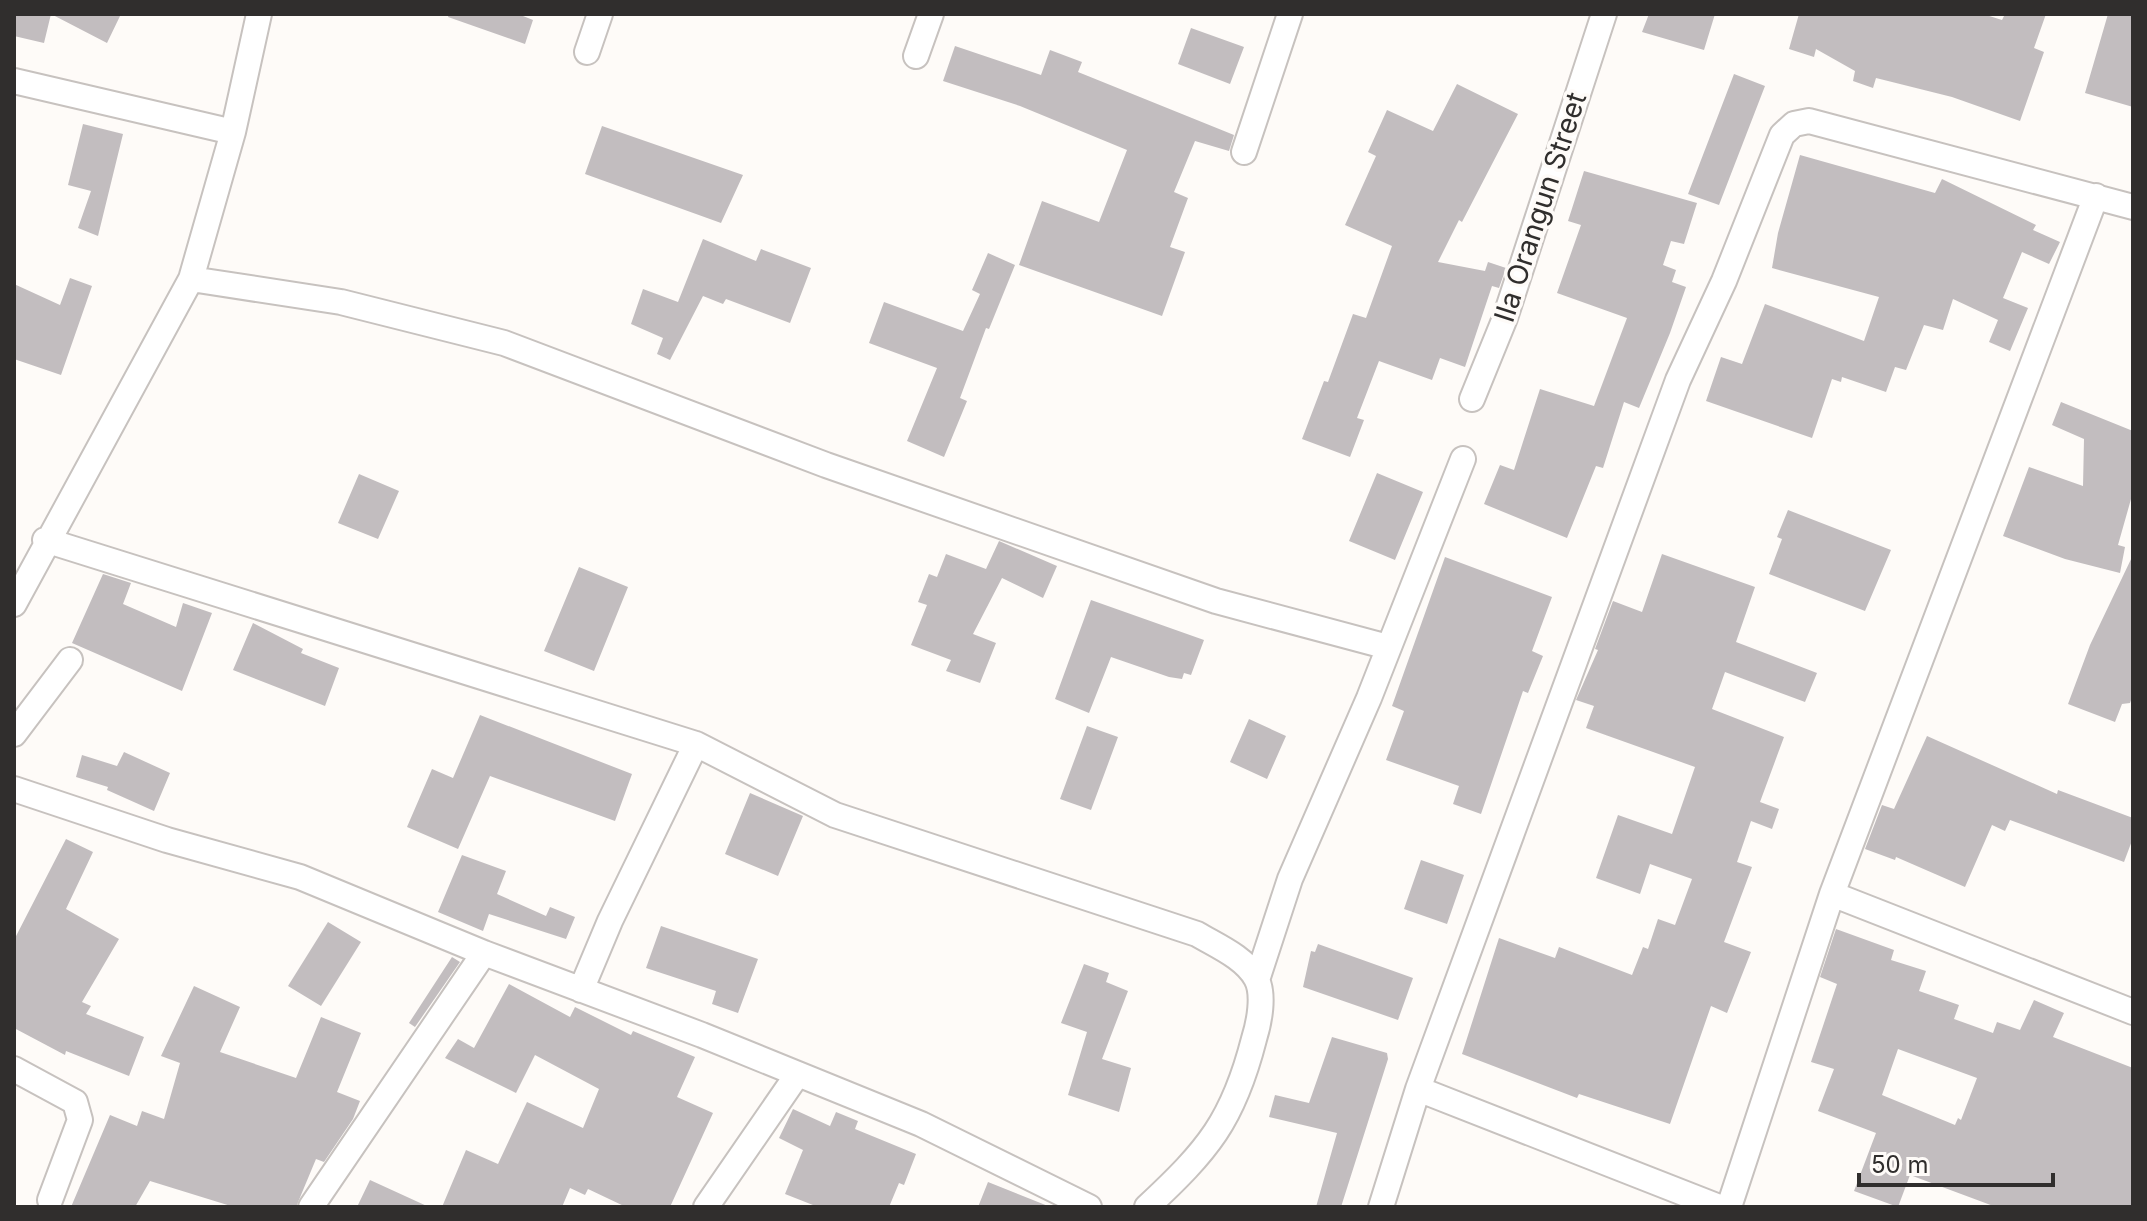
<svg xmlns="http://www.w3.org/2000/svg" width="2147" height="1221" viewBox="0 0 2147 1221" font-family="Inter,sans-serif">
<rect width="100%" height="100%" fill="#fefbf8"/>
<path fill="#c2bdbf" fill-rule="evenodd" d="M 14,14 L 51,14 L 44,43 L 14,36 Z
M 51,14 L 121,14 L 107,43 Z
M 449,14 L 518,14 L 533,20 L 525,44 L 448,17 Z
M 1649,14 L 1715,14 L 1704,50 L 1642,32 Z
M 1799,14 L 1983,14 L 2002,20 L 2005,14 L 2046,14 L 2034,48 L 2044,52 L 2020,121 L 1952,97 L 1876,78 L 1873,88 L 1853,81 L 1855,71 L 1816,49 L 1814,57 L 1789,49 Z
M 2108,14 L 2133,14 L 2133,107 L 2085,93 Z
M 1191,28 L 1244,47 L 1230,84 L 1178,64 Z
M 955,46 L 1041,75 L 1050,50 L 1082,62 L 1078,72 L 1234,135 L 1229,151 L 1195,141 L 1174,192 L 1188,198 L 1170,247 L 1185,252 L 1162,316 L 1019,265 L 1042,201 L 1099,222 L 1127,150 L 1020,106 L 943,81 Z
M 1734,74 L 1765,86 L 1719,205 L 1688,194 Z
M 1457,84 L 1518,114 L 1462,222 L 1459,220 L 1438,262 L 1485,271 L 1488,262 L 1506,268 L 1499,288 L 1492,286 L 1465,367 L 1440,358 L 1432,380 L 1379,361 L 1357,418 L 1364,420 L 1350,457 L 1302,439 L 1324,381 L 1328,382 L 1353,314 L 1366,318 L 1392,246 L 1345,225 L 1376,156 L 1368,152 L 1387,110 L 1433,131 Z
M 83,124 L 123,134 L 98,236 L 78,228 L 91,191 L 68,185 Z
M 602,126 L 743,175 L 721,223 L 585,174 Z
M 1800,155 L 1935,193 L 1942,179 L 2036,225 L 2033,230 L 2060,242 L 2049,264 L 2022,252 L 2003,298 L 2028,308 L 2010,351 L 1989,342 L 1998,320 L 1953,299 L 1943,330 L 1924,325 L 1906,370 L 1895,367 L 1886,392 L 1842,377 L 1841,382 L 1832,379 L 1812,438 L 1706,401 L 1721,357 L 1742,364 L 1765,304 L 1864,341 L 1879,297 L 1772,268 L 1778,233 Z
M 1584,171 L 1697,203 L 1684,244 L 1671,241 L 1663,265 L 1676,270 L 1672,282 L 1686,287 L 1670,333 L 1639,408 L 1624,402 L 1603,468 L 1596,466 L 1567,538 L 1484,504 L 1500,465 L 1514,470 L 1540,389 L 1594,406 L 1627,318 L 1557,293 L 1581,225 L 1568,221 Z
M 703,239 L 756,261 L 761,249 L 811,268 L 790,323 L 726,299 L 723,304 L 703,296 L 670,360 L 657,354 L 663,338 L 631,324 L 643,289 L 678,302 Z
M 988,253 L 1015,265 L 989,329 L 986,328 L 960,398 L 967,401 L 944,457 L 907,441 L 937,368 L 869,343 L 884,302 L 963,331 L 980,294 L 972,290 Z
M 70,278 L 92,286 L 61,375 L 14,359 L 14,284 L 60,305 Z
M 2061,402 L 2133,431 L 2133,492 L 2118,545 L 2125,547 L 2120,573 L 2065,559 L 2003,536 L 2029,467 L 2083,486 L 2084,439 L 2052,425 Z
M 1377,473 L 1423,492 L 1395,560 L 1349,541 Z
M 359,474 L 399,491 L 378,539 L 338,523 Z
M 1788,510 L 1891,550 L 1865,611 L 1769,574 L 1782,539 L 1777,537 Z
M 999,541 L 1057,566 L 1043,598 L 1002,578 L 973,634 L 996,643 L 980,683 L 946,671 L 951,660 L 911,645 L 927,605 L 918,602 L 929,574 L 937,577 L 946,554 L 986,569 Z
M 1662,554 L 1755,587 L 1736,642 L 1817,673 L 1805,702 L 1725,672 L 1712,709 L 1784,737 L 1760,802 L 1779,809 L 1772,829 L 1751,821 L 1737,862 L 1752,867 L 1724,942 L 1751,952 L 1727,1013 L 1711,1006 L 1670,1124 L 1579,1094 L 1577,1098 L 1462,1054 L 1499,938 L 1555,958 L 1559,947 L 1632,975 L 1643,947 L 1648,949 L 1658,919 L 1675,925 L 1692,879 L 1650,864 L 1640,894 L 1596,878 L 1618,815 L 1672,834 L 1695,767 L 1586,728 L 1594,706 L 1576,700 L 1598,650 L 1595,649 L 1613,601 L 1642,612 Z
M 2133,555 L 2133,695 L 2130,703 L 2122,704 L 2115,722 L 2068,704 L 2090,645 Z
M 1445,557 L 1552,597 L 1532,651 L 1543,656 L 1528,693 L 1523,691 L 1481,814 L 1453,804 L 1459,786 L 1386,760 L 1404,711 L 1392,706 Z
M 579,567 L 628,587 L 594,671 L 544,651 Z
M 103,574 L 131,583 L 123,604 L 176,627 L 183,603 L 212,613 L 182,691 L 72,643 Z
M 1091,600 L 1204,640 L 1191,675 L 1184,673 L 1182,679 L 1169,677 L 1111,657 L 1089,713 L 1055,699 Z
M 253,623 L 303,649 L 301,653 L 339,668 L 325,706 L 233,670 Z
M 480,715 L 632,774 L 615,821 L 490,776 L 458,849 L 407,827 L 432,769 L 453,778 Z
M 1249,719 L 1286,736 L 1267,779 L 1230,762 Z
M 1087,726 L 1118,737 L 1091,810 L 1060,799 Z
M 1927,736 L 2057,794 L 2058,790 L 2133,818 L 2133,838 L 2124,862 L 2010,820 L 2005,831 L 1992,825 L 1965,887 L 1896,857 L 1895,860 L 1865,849 L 1882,805 L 1894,809 Z
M 124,752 L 170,773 L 154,811 L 107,790 L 108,787 L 76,777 L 82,755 L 117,766 Z
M 750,793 L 803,816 L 778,876 L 725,854 Z
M 66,839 L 93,852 L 66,909 L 119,939 L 82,1002 L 91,1006 L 86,1014 L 144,1037 L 129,1076 L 66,1051 L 65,1055 L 14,1028 L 14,940 Z
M 462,855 L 506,871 L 497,894 L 546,916 L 550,907 L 575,917 L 566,939 L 489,914 L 483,931 L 438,912 Z
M 1421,860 L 1464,875 L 1447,924 L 1404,909 Z
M 328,922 L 361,942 L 321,1006 L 288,986 Z
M 661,926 L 758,959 L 738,1013 L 712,1004 L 716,991 L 646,968 Z
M 1836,929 L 1894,950 L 1891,960 L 1926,971 L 1919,991 L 1959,1005 L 1954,1019 L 1993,1033 L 1997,1022 L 2020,1030 L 2034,1000 L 2064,1013 L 2053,1037 L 2133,1068 L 2133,1207 L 1996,1207 L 1910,1175 L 1898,1207 L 1854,1191 L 1876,1133 L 1818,1111 L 1834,1069 L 1811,1062 L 1837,984 L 1820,977 ZM 1898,1049 L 1977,1078 L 1961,1120 L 1958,1118 L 1955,1125 L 1882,1095 Z
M 1318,944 L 1413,978 L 1398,1020 L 1303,987 L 1311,951 L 1315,952 Z
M 452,957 L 460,962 L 415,1027 L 409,1023 Z
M 1084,964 L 1109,973 L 1106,982 L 1128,991 L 1102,1059 L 1131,1068 L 1119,1112 L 1068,1095 L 1087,1032 L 1061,1023 Z
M 509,984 L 570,1017 L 575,1007 L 631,1035 L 633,1031 L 695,1057 L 677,1097 L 713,1113 L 670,1207 L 626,1207 L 588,1189 L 585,1195 L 570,1188 L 562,1207 L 442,1207 L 466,1150 L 498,1164 L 527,1102 L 583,1128 L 599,1089 L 535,1055 L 516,1093 L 445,1058 L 458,1039 L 474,1048 Z
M 194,986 L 240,1007 L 220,1052 L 296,1078 L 321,1017 L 361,1033 L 337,1092 L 360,1101 L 353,1119 L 324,1162 L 316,1159 L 296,1207 L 234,1207 L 150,1181 L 135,1207 L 71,1207 L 110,1115 L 137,1126 L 142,1111 L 164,1119 L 180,1063 L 161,1056 Z
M 1332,1037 L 1387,1053 L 1388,1059 L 1341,1207 L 1316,1207 L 1337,1133 L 1269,1117 L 1275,1095 L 1309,1103 Z
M 793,1109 L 830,1126 L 836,1112 L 858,1121 L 855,1129 L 916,1154 L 904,1185 L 899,1183 L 889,1207 L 818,1207 L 785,1194 L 803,1150 L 779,1138 Z
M 370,1180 L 429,1207 L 357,1207 Z
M 988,1182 L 1048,1206 L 1048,1207 L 978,1207 Z"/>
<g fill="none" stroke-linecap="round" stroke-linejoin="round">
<defs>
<path id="minor" d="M 587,52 L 600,14
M 916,56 L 931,14
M 14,81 L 233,132
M 1244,152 L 1290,14
M 191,279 L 341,302 L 504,343 L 826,465 L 1216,601 L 1388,647
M 1472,399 L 1505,318 L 1604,14
M 45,540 L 696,744 L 835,815 L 1197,934 C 1217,946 1244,957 1256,978 C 1265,994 1259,1023 1254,1039 C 1233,1121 1208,1150 1147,1207
M 14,604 L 191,279 L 233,132 L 259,14
M 14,734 L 70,660
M 14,789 L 167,840 L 300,877 L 484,953 L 311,1207
M 1832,894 L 2133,1012
M 484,953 L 702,1035 L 921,1124 L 1089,1207
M 1257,980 L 1290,879 L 1369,698 L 1463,459
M 581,990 L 610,921 L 696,744
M 14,1069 L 75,1102 L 80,1120 L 50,1200
M 1418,1089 L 1719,1207
M 706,1207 L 797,1075
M 1381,1207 L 1418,1089 L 1678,380 L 1724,281 L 1782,135 L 1794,124 L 1809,121 L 2133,207
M 1729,1207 L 1832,894 L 2096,196"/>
</defs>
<use href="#minor" stroke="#c7c2bf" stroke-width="28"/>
<use href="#minor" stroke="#fff" stroke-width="24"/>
</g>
<g text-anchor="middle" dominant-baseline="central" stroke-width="7" stroke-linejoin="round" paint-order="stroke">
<g font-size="28" fill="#302e2d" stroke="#fefbf8">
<text transform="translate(1540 207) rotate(-72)">Ila Orangun Street</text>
</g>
</g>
<rect width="2147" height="1221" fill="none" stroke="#302e2d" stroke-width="32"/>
<path d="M1859 1173v12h194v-12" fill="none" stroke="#302e2d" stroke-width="4"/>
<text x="1871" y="1173" font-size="24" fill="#302e2d" stroke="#fefbf8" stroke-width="6" paint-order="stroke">50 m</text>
</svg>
